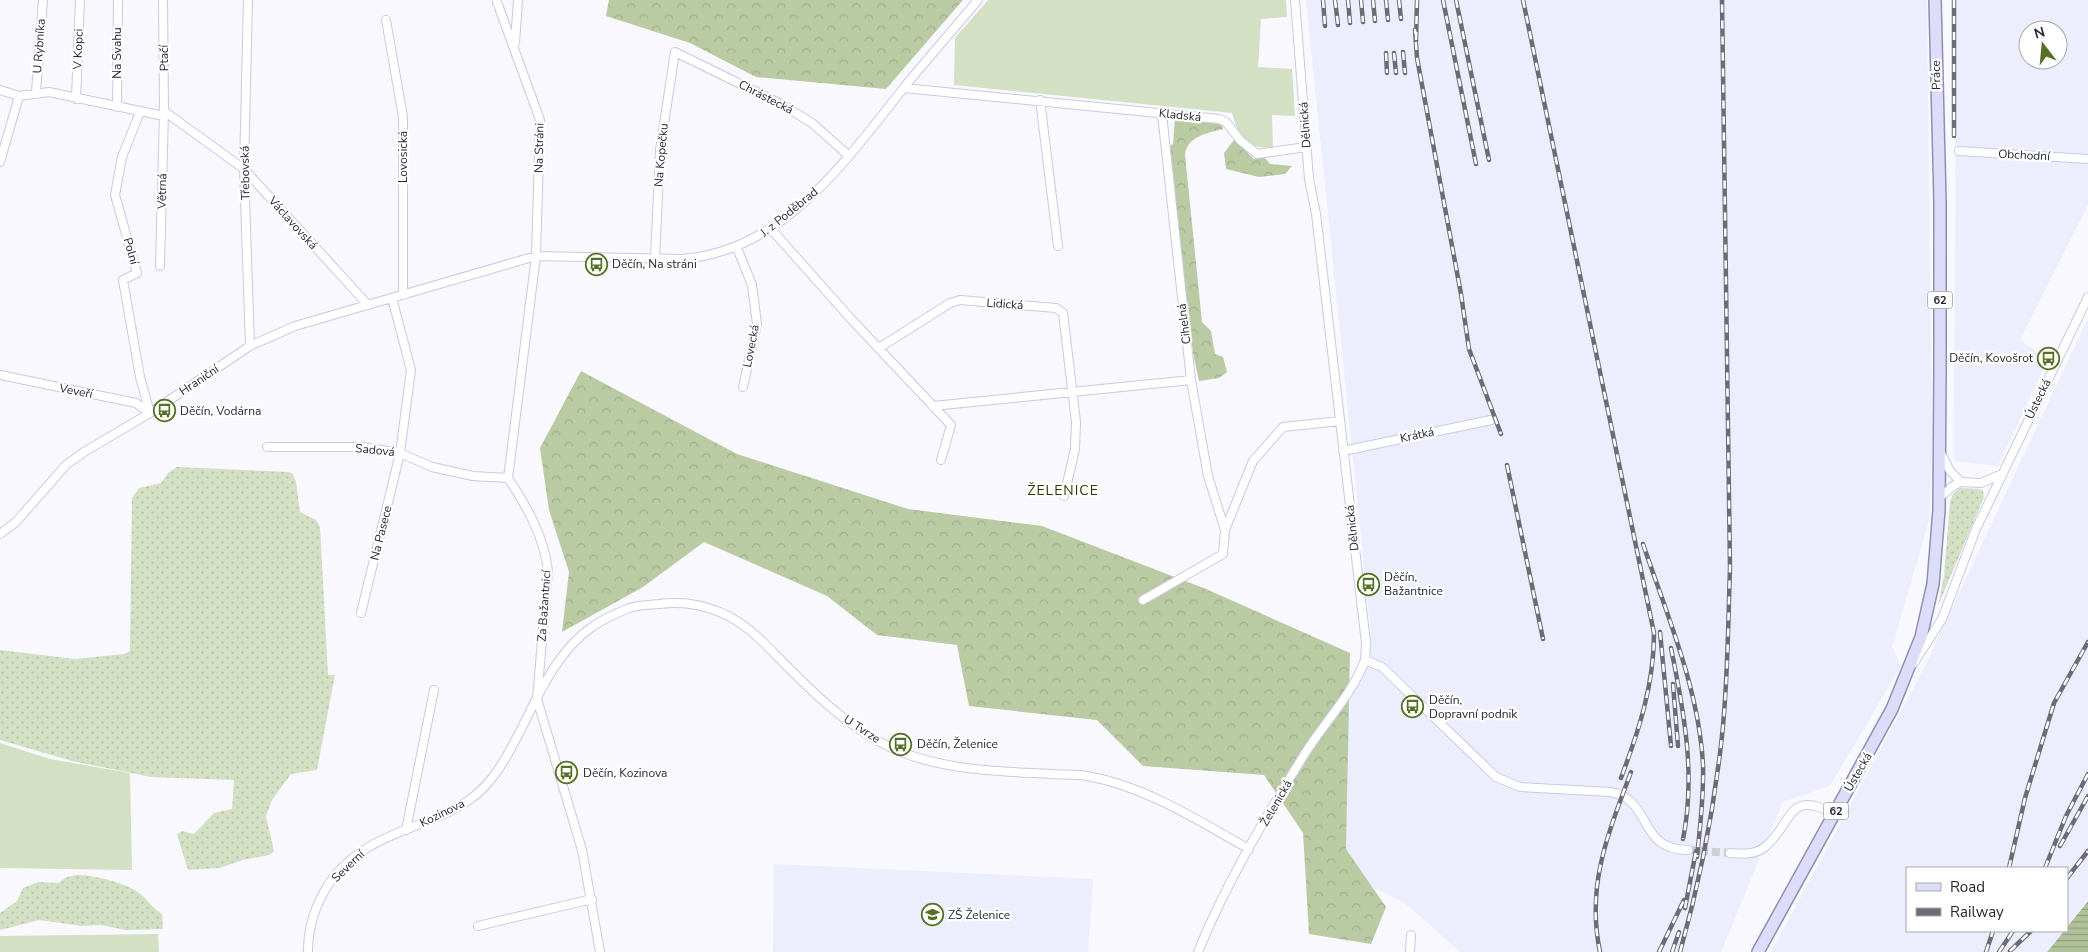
<svg xmlns="http://www.w3.org/2000/svg" width="2088" height="952" viewBox="0 0 2088 952" font-family="'Nunito Sans',sans-serif">
<defs>
<pattern id="grass-dots" width="8" height="8" patternUnits="userSpaceOnUse" patternTransform="scale(1.25)"><rect width="8" height="8" fill="#d3e0c4"/><path d="M2 2h.1M6 6h.1" fill="none" stroke="#b5c0a9" stroke-width="1.8" stroke-linecap="round"/></pattern>
<pattern id="forest-crowns" width="20" height="18" patternUnits="userSpaceOnUse" patternTransform="scale(1.25)"><rect width="20" height="18" fill="#bacba3"/><path d="M2 6a3 3 0 1 1 6 0M12 15a3 3 0 1 1 6 0" fill="none" stroke="#a0ae8d"/></pattern>
<pattern id="water-rules" width="6" height="5" patternUnits="userSpaceOnUse" patternTransform="scale(1.25)"><rect width="6" height="5" fill="#b1c29a"/><path d="M0 2.5h6" fill="none" stroke="#909e7e"/></pattern>
</defs>
<rect width="100%" height="100%" fill="#f8f8fe"/>
<path fill="#edeefd" fill-rule="evenodd" d="M 1306,0 L 1927,0 L 1932,455 L 1929,521 L 1892,647 L 1901,666 L 1830,786 L 1783,802 L 1721,952 L 1460,952 L 1406,904 L 1339,870 L 1349,702 L 1371,634 Z
M 1956,0 L 2088,0 L 2088,205 L 2020,340 L 2048,359 L 1998,466 L 1954,461 ZM 2028,30 L 2058,30 L 2058,60 L 2028,60 Z
M 2088,318 L 2088,899 L 2067,926 L 2067,868 L 1907,868 L 1907,931 L 2063,931 L 2046,952 L 1771,952 L 1921,674 Z
M 774,864 L 1093,879 L 1088,952 L 773,952 Z"/>
<path fill="url(#grass-dots)" d="M 177,467 L 289,472 L 293,474 L 296,482 L 300,512 L 316,520 L 320,527 L 328,675 L 335,675 L 317,770 L 291,774 L 272,800 L 266,816 L 274,851 L 269,855 L 243,860 L 219,868 L 188,870 L 177,834 L 182,831 L 194,834 L 214,813 L 232,809 L 234,780 L 151,777 L 72,761 L 0,740 L 0,650 L 75,659 L 124,654 L 130,651 L 132,498 L 139,488 L 161,483 L 168,473 Z
M 1960,488 L 1980,489 L 1983,491 L 1984,497 L 1938,606 L 1944,576 L 1950,502 L 1953,494 Z
M 76,875 C 94,875 129,883 143,896 C 149,902 154,909 162,914 L 163,929 L 125,930 L 101,925 L 82,926 L 39,920 L 0,930 L 0,913 L 17,901 L 23,888 L 38,882 L 58,883 L 67,877 Z"/>
<path fill="url(#forest-crowns)" d="M 609,0 L 963,0 L 886,89 L 756,77 L 690,43 L 606,16 Z
M 1175,119 L 1222,124 L 1223,129 C 1208,133 1187,136 1185,155 L 1202,322 L 1211,331 L 1215,354 L 1223,357 L 1227,372 L 1219,378 L 1199,381 L 1193,353 L 1168,155 L 1170,146 L 1173,144 Z
M 1234,140 L 1254,159 L 1264,157 L 1270,164 L 1292,166 L 1285,174 L 1259,177 L 1226,169 L 1224,153 Z
M 581,371 L 737,454 L 908,509 L 1042,526 L 1206,589 L 1350,653 L 1346,849 L 1386,907 L 1371,944 L 1309,934 L 1303,833 L 1264,775 L 1143,766 L 1097,720 L 969,706 L 957,645 L 877,635 L 827,596 L 704,542 L 643,587 L 562,632 L 569,572 L 549,510 L 540,448 Z"/>
<path fill="#d3e0c4" d="M 988,0 L 1286,0 L 1287,17 L 1261,19 L 1258,67 L 1292,69 L 1295,116 L 1272,115 L 1273,148 C 1242,147 1241,141 1232,113 L 954,85 L 955,38 Z
M 0,743 L 50,759 L 130,773 L 132,870 L 0,868 Z
M 158,934 L 159,952 L 0,952 L 0,936 Z"/>
<path fill="url(#water-rules)" d="M 2088,901 L 2088,952 L 2047,952 L 2064,931 L 2067,931 L 2067,927 Z"/>
<g fill="none" stroke-linecap="round" stroke-linejoin="round">
<path stroke="#ceced5" stroke-width="8" stroke-dasharray="8 4" stroke-linecap="butt" d="M 1688,850 L 1730,853"/>
<defs>
<path id="minor" d="M 248,0 L 244,169 L 250,346
M 1295,0 L 1309,179 L 1316,214 L 1366,643 L 1365,660 L 1382,667 L 1496,777 L 1520,787 L 1611,792 C 1653,800 1637,850 1688,850
M 497,2 L 540,120 L 536,256 L 508,478 C 527,507 544,536 548,571 L 537,699 L 582,850 L 600,952
M 386,20 L 403,117 L 403,295
M 515,43 L 518,0
M 904,88 L 1219,119 L 1226,122 L 1240,140 L 1257,154 L 1306,147
M 0,90 L 19,96 L 49,92 L 164,116
M 36,92 L 43,0
M 76,99 L 80,0
M 1040,100 L 1058,246
M 117,107 L 118,0
M 164,111 L 244,169 L 368,305
M 140,112 L 122,157 L 115,195 L 137,273 L 123,280 L 140,377 L 150,413
M 1162,114 L 1191,380 L 1208,476 L 1225,530
M 1959,151 L 2088,159
M 0,162 L 19,96
M 771,229 L 851,319 L 951,425 L 941,460
M 737,248 L 752,285 L 757,324 L 743,387
M 655,259 L 660,150 L 675,52 L 781,104 L 812,123 L 848,155
M 160,266 L 164,111 L 163,0
M 879,348 L 950,303 L 960,300 L 1056,308 L 1063,313 L 1076,422 L 1075,449 L 1064,496
M 0,375 L 136,403 L 150,413
M 933,406 L 1191,380
M 267,447 L 363,447 L 400,453 L 432,467 L 473,476 L 508,478
M 1343,451 L 1491,420
M 1941,453 L 1950,471 L 1961,482 L 1981,483 L 2002,474
M 1939,498 L 1953,486 L 1961,482
M 0,534 L 16,522 L 66,465 L 84,452 L 150,413 L 250,346 L 295,326 L 536,256 L 681,259 C 782,252 844,163 902,90 C 927,59 953,30 978,0
M 1143,600 L 1223,554 L 1225,530 L 1253,461 L 1283,427 L 1340,421
M 361,613 L 400,453 L 411,370 L 392,298
M 1913,664 L 1942,619 L 1976,529 L 2088,297
M 406,830 L 434,690
M 1730,853 C 1742,854 1755,855 1765,847 C 1793,824 1787,788 1834,814
M 478,926 L 592,899
M 308,952 C 308,910 330,870 367,848 C 399,828 438,822 469,800 C 491,785 504,762 516,739 C 536,701 555,652 592,627 C 603,619 617,613 629,608 C 638,605 649,605 659,604 C 699,599 732,612 761,640 C 801,680 841,725 894,749 C 944,771 998,771 1051,774 C 1063,775 1076,774 1087,776 C 1145,786 1199,821 1249,849
M 1198,952 C 1226,883 1265,818 1304,755 C 1324,723 1352,695 1365,660
M 1410,952 L 1411,935"/>
<path id="primary" d="M 1758,952 L 1892,709 L 1921,637 L 1933,584 L 1939,510 L 1940,369 L 1940,201 L 1935,0"/>
</defs>
<use href="#minor" stroke="#c9c9e7" stroke-width="10"/>
<use href="#primary" stroke="#8f8fb2" stroke-width="14"/>
<use href="#minor" stroke="#fff" stroke-width="8"/>
<use href="#primary" stroke="#ddddfa" stroke-width="11"/>
<defs>
<path id="rail" d="M 1323,0 L 1325,26
M 1335,0 L 1338,25
M 1348,0 L 1350,23
M 1361,0 L 1363,22
M 1373,0 L 1375,21
M 1386,0 L 1388,20
M 1399,0 L 1401,19
M 1417,0 L 1416,41 L 1415,30 L 1417,58 L 1461,294 L 1469,349 L 1501,434
M 1443,0 L 1476,164
M 1456,0 L 1489,160
M 1523,0 L 1654,633 C 1654,685 1639,730 1621,778
M 1403,52 L 1405,73
M 1386,53 L 1387,73
M 1394,53 L 1396,73
M 1954,136 L 1954,0
M 1507,465 L 1543,639
M 1643,544 C 1667,615 1699,689 1703,765 C 1704,796 1700,827 1697,857
M 1660,632 L 1671,746
M 1671,648 C 1684,712 1696,775 1683,839
M 1673,684 L 1678,746
M 2060,846 L 2088,796
M 2009,868 L 2025,798 L 2054,703 L 2088,642
M 2045,868 L 2066,816 L 2088,774
M 2067,878 L 2088,851
M 1685,908 L 1696,851
M 2010,951 L 2031,931
M 1600,952 C 1586,885 1608,834 1631,772
M 1659,952 L 1684,900
M 1672,952 L 1679,932
M 1680,952 C 1700,881 1714,809 1722,736 C 1728,680 1728,624 1730,568 L 1722,0
M 1986,952 L 1993,931
M 1999,952 L 2013,931"/>
</defs>
<use href="#rail" stroke="#6b6c75" stroke-width="4.5"/>
<use href="#rail" stroke="#fff" stroke-width="2.5" stroke-dasharray="8" stroke-linecap="butt"/>
</g>
<defs>
<symbol id="bus-ring" viewBox="-11 -11 22 22"><circle r="9.5" fill="#fff" stroke="#557023" stroke-width="1.5"/><path d="M-5-6H5V4H4V6H2V4H-2V6H-4V4H-5ZM-3.5-4V0h7V-4ZM-3.5 1.2v1.5H-2V1.2ZM2 1.2v1.5H3.5V1.2Z" fill="#557023"/></symbol>
<symbol id="school-ring" viewBox="-11 -11 22 22"><circle r="9.5" fill="#fff" stroke="#557023" stroke-width="1.5"/><path d="M0-5L7-2L0 1L-7-2ZM-4 1L0 2.5L4 1V4Q0 6-4 4Z" fill="#557023"/></symbol>
</defs>
<g fill-rule="evenodd">
<use href="#bus-ring" x="584" y="252" width="25" height="25"/>
<use href="#bus-ring" x="2036" y="346" width="25" height="25"/>
<use href="#bus-ring" x="152" y="398" width="25" height="25"/>
<use href="#bus-ring" x="1356" y="572" width="25" height="25"/>
<use href="#bus-ring" x="1400" y="694" width="25" height="25"/>
<use href="#bus-ring" x="888" y="732" width="25" height="25"/>
<use href="#bus-ring" x="554" y="760" width="25" height="25"/>
<use href="#school-ring" x="920" y="902" width="25" height="25"/>
</g>
<g text-anchor="middle" dominant-baseline="central" stroke-width="4.5" stroke-linejoin="round" paint-order="stroke">
<g fill="#fff" stroke="#676870" stroke-width="1">
<rect x="1927.5" y="291.5" width="25" height="17" rx="4"/>
<rect x="1823.5" y="802.5" width="25" height="17" rx="4"/>
</g>
<g font-size="11" font-weight="bold" fill="#262732">
<text x="1940" y="300">62</text>
<text x="1836" y="811">62</text>
</g>
<g font-size="12" fill="#262732" stroke="#fff">
<text transform="translate(39 46) rotate(-86)">U Rybníka</text>
<text transform="translate(78 49) rotate(-88)">V Kopci</text>
<text transform="translate(117 53) rotate(-90)">Na Svahu</text>
<text transform="translate(164 58) rotate(-91)">Ptačí</text>
<text transform="translate(1936 75) rotate(-91)">Práce</text>
<text transform="translate(766 97) rotate(27)">Chrástecká</text>
<text transform="translate(1180 115) rotate(6)">Kladská</text>
<text transform="translate(1305 125) rotate(-94)">Dělnická</text>
<text transform="translate(539 148) rotate(-89)">Na Stráni</text>
<text transform="translate(661 155) rotate(-85)">Na Kopečku</text>
<text transform="translate(2024 155) rotate(3)">Obchodní</text>
<text transform="translate(403 157) rotate(-90)">Lovosická</text>
<text transform="translate(245 173) rotate(-91)">Třebovská</text>
<text transform="translate(162 191) rotate(-89)">Větrná</text>
<text transform="translate(789 212) rotate(-39)">J. z Poděbrad</text>
<text transform="translate(293 223) rotate(48)">Václavovská</text>
<text transform="translate(131 251) rotate(74)">Polní</text>
<text transform="translate(1005 304) rotate(4)">Lidická</text>
<text transform="translate(1184 324) rotate(-97)">Cihelná</text>
<text transform="translate(751 346) rotate(-79)">Lovecká</text>
<text transform="translate(199 380) rotate(-34)">Hraniční</text>
<text transform="translate(76 391) rotate(11)">Veveří</text>
<text transform="translate(2038 399) rotate(-64)">Ústecká</text>
<text transform="translate(1417 435) rotate(-12)">Krátká</text>
<text transform="translate(375 450) rotate(6)">Sadová</text>
<text transform="translate(1352 528) rotate(-96)">Dělnická</text>
<text transform="translate(381 533) rotate(-76)">Na Pasece</text>
<text transform="translate(544 606) rotate(-86)">Za Bažantnicí</text>
<text transform="translate(862 729) rotate(33)">U Tvrze</text>
<text transform="translate(1858 772) rotate(-60)">Ústecká</text>
<text transform="translate(1276 803) rotate(-60)">Želenická</text>
<text transform="translate(442 813) rotate(-26)">Kozinova</text>
<text transform="translate(348 866) rotate(-44)">Severní</text>
</g>
<g font-size="12" fill="#262732" stroke="#fff" text-anchor="start">
<text x="612" y="264">Děčín, Na stráni</text>
<text x="2033" y="358" text-anchor="end">Děčín, Kovošrot</text>
<text x="180" y="411">Děčín, Vodárna</text>
<text x="1384" y="577">Děčín,<tspan x="1384" dy="14">Bažantnice</tspan></text>
<text x="1429" y="700">Děčín,<tspan x="1429" dy="14">Dopravní podnik</tspan></text>
<text x="917" y="744">Děčín, Želenice</text>
<text x="583" y="773">Děčín, Kozinova</text>
<text x="948" y="915">ZŠ Želenice</text>
</g>
<g font-size="14" letter-spacing="1" fill="#2c3d05" stroke="#fff">
<text x="1063" y="490">ŽELENICE</text>
</g>
</g>
<rect x="1906" y="867" width="162" height="65" fill="#ffffff" stroke="#a8a9ad"/>
<rect x="1916" y="883" width="25" height="8" fill="#ddddfa" stroke="#a8a9ad"/>
<text x="1950" y="892" font-size="15" fill="#262732">Road</text>
<rect x="1916" y="908" width="25" height="8" fill="#6b6c75" stroke="#a8a9ad"/>
<text x="1950" y="917" font-size="15" fill="#262732">Railway</text>
<g transform="translate(2043 45) rotate(344)"><circle r="24" fill="#ffffff" stroke="#a8a9ad"/>
<path d="M0-4L9 19L0 12L-9 19Z" fill="#557023"/>
<text y="-8" font-size="14" font-weight="bold" text-anchor="middle" fill="#262732">N</text>
</g>
</svg>
